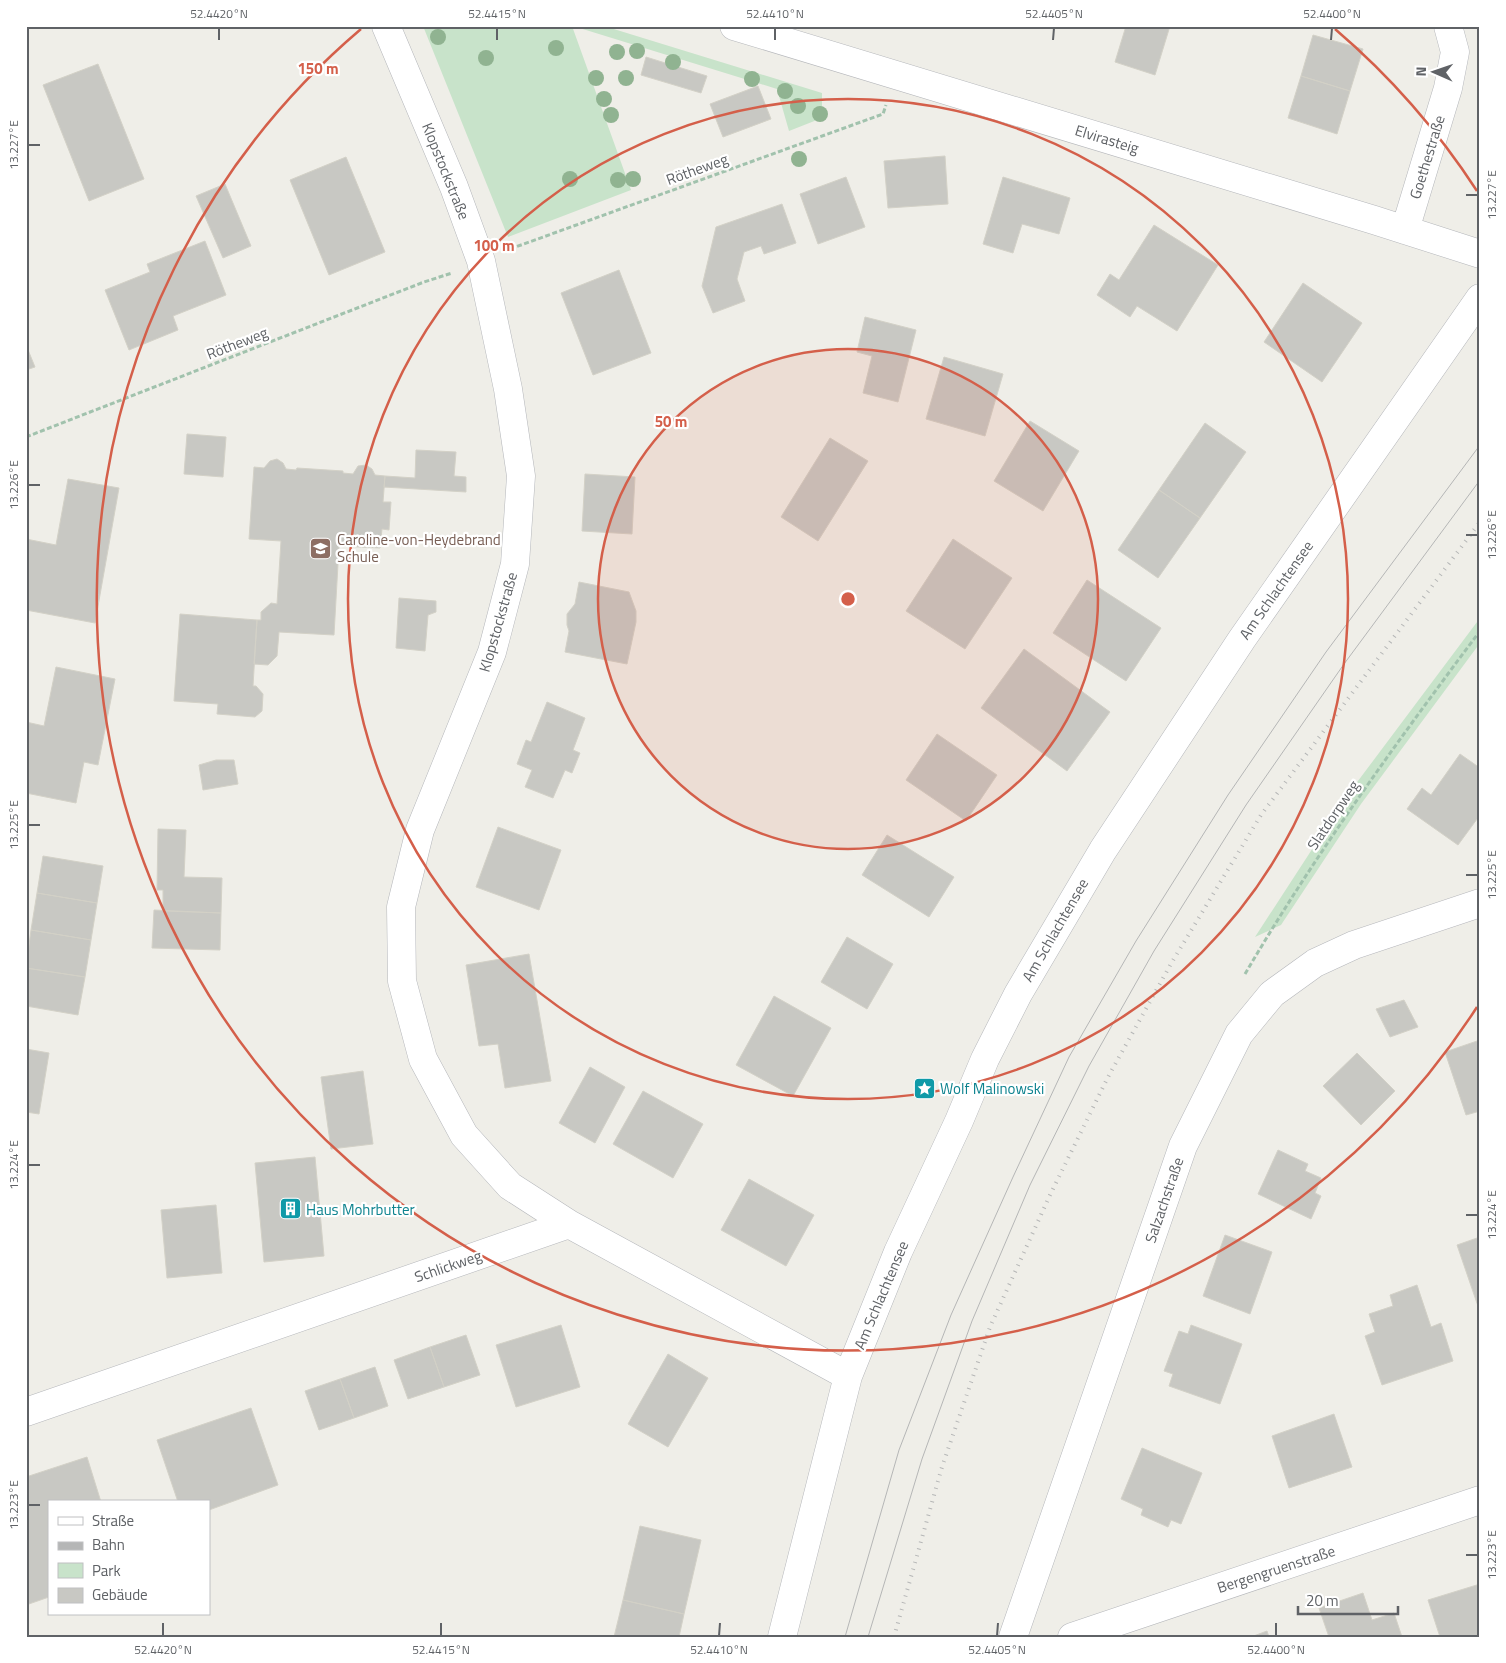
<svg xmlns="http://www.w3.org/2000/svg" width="1506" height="1663" viewBox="0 0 1506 1663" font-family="'Titillium Web',sans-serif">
<rect width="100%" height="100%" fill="#efeee8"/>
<path fill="#c8e3ca" d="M 423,26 L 572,26 L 631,190 L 508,237 Z
M 573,26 L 604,26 L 822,93 L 822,118 L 789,131 L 777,89 Z
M 1480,618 L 1480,643 L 1361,804 L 1281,925 L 1255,937 L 1346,797 Z"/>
<path fill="#c8c8c3" stroke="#d3d1c7" d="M 1126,26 L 1170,26 L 1155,75 L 1115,62 Z
M 1313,35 L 1363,49 L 1350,91 L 1301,76 Z
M 646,57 L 707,76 L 701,93 L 641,75 Z
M 98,64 L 144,179 L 89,201 L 43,85 Z
M 1301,76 L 1350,91 L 1337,134 L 1288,118 Z
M 758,86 L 771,119 L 723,137 L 710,104 Z
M 945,156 L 948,204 L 888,208 L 884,161 Z
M 346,157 L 385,252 L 329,275 L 290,180 Z
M 846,177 L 865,227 L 818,244 L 800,194 Z
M 1003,177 L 1070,198 L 1059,234 L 1022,224 L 1013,253 L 983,244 Z
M 225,184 L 251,246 L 223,258 L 196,196 Z
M 782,204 L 796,243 L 764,254 L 761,246 L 744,252 L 737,279 L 745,301 L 713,313 L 702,286 L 716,227 Z
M 1154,225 L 1218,265 L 1177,331 L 1137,306 L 1130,317 L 1097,295 L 1110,274 L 1119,280 Z
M 205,241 L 226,295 L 173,316 L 178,330 L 129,350 L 105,290 L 150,272 L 147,264 Z
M 619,270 L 651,353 L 593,375 L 561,293 Z
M 1303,283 L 1362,323 L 1322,382 L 1264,342 Z
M 865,317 L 916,330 L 898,402 L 863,393 L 872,356 L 857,352 Z
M 26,345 L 35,367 L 26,370 Z
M 944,357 L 1003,374 L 985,436 L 926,419 Z
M 1030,421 L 1079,451 L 1043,511 L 994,481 Z
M 1205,423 L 1246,452 L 1200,518 L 1159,490 Z
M 187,434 L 226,437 L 223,477 L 184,474 Z
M 830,438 L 868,461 L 818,541 L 781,517 Z
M 416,450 L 456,452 L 454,476 L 466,477 L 466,492 L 384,487 L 385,476 L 415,478 Z
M 277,459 L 283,463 L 286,469 L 296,470 L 297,468 L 343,471 L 343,473 L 353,474 L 358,466 L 366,465 L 372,469 L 375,475 L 385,476 L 383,502 L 391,502 L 389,530 L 382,529 L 380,548 L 339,546 L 334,635 L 279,632 L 277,656 L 268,665 L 254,664 L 257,620 L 261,620 L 261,612 L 271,603 L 277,604 L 281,541 L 249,539 L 254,467 L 264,468 L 270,461 Z
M 585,474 L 635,477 L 632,534 L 582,531 Z
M 68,479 L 119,488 L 95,623 L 26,610 L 26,539 L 56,545 Z
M 1159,490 L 1200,518 L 1158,578 L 1118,550 Z
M 953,539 L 1012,578 L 965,649 L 906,611 Z
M 1087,580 L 1161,628 L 1126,681 L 1053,633 Z
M 579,582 L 629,592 L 636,611 L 636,622 L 627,664 L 565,652 L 569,631 L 567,625 L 567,614 L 575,604 Z
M 399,598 L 436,601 L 436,612 L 428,615 L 425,651 L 396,648 Z
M 180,614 L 257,620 L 253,686 L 256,686 L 263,694 L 262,711 L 255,717 L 217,714 L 218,704 L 174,701 Z
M 1024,649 L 1110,712 L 1067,771 L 981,708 Z
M 56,667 L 115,679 L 98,765 L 84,762 L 76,803 L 26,793 L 26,722 L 44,726 Z
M 547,702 L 585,718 L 573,750 L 580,753 L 572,773 L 565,770 L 553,798 L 525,787 L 532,770 L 517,764 L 526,740 L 531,742 Z
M 937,734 L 997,775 L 966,821 L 906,780 Z
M 1460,754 L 1480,768 L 1480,815 L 1458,845 L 1407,809 L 1422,788 L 1431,795 Z
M 216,760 L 234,760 L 238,784 L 203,790 L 199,765 Z
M 498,827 L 561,850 L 539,910 L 476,887 Z
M 158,829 L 186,830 L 184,877 L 222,878 L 221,913 L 163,911 L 163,890 L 157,890 Z
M 887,835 L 954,877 L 929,917 L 862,875 Z
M 43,856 L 103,866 L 97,903 L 37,893 Z
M 37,893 L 97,903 L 91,940 L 31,930 Z
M 154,910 L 221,913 L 220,950 L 152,948 Z
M 31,930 L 91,940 L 85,977 L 26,968 Z
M 847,937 L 893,964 L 867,1009 L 821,982 Z
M 529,954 L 551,1081 L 505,1088 L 498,1044 L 479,1046 L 466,965 Z
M 26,968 L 85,977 L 78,1015 L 26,1006 Z
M 774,996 L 831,1028 L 793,1096 L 736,1065 Z
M 1404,1000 L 1418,1027 L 1390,1037 L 1376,1009 Z
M 1480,1040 L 1480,1111 L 1466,1115 L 1445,1052 Z
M 26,1049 L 49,1053 L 39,1114 L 26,1112 Z
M 1357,1053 L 1395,1091 L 1361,1125 L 1323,1086 Z
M 590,1067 L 625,1087 L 595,1143 L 559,1123 Z
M 363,1071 L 373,1144 L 331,1149 L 321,1077 Z
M 643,1091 L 703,1124 L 673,1178 L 613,1144 Z
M 1278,1150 L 1308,1164 L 1305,1171 L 1321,1178 L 1315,1193 L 1321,1196 L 1311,1219 L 1258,1194 Z
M 315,1157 L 324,1256 L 264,1262 L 255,1163 Z
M 749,1179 L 814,1215 L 786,1266 L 721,1230 Z
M 216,1205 L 222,1273 L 167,1278 L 161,1210 Z
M 1225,1235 L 1272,1252 L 1250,1314 L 1203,1296 Z
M 1480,1237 L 1480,1312 L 1457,1245 Z
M 1417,1285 L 1431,1327 L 1441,1323 L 1453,1361 L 1382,1385 L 1365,1336 L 1375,1332 L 1369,1314 L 1393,1306 L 1390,1295 Z
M 561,1325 L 580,1387 L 516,1407 L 496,1345 Z
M 1191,1325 L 1242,1344 L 1220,1404 L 1169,1386 L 1173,1374 L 1164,1371 L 1179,1331 L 1188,1334 Z
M 466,1335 L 480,1375 L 444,1387 L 430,1347 Z
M 430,1347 L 444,1387 L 408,1399 L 394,1360 Z
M 668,1354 L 708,1378 L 668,1447 L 628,1424 Z
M 375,1367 L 388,1406 L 354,1418 L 340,1379 Z
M 340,1379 L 354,1418 L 319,1430 L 305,1391 Z
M 251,1408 L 278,1485 L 209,1510 L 209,1502 L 178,1502 L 157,1440 Z
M 1334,1414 L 1352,1467 L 1289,1488 L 1272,1436 Z
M 1142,1448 L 1202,1473 L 1181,1524 L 1171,1520 L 1168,1527 L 1141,1515 L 1143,1509 L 1121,1499 Z
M 87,1457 L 101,1502 L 49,1502 L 49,1597 L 26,1605 L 26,1477 Z
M 640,1526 L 701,1540 L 684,1614 L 623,1600 Z
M 1480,1584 L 1480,1637 L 1440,1637 L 1428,1600 Z
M 1363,1593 L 1372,1620 L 1394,1613 L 1402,1637 L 1329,1637 L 1319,1608 Z
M 623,1600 L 684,1614 L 679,1637 L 614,1637 Z
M 1267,1631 L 1269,1637 L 1251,1637 Z"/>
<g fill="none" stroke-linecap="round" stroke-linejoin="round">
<defs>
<path id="minor" d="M 386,26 L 454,187 L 481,261 L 508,389 L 521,476 L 515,564 L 492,652 L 420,830 L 401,907 L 402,981 L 423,1059 L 464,1135 L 510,1186 L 569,1224
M 734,26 L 1374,220 L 1480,254
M 1405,230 L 1448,88 L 1455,52 L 1448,26
M 26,1412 L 569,1224 L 848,1376
M 782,1637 L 848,1376 L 898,1252 L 959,1121 L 985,1059 L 1018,994 L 1103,850 L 1242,639 L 1480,298
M 1013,1637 L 1183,1146 L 1239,1034 L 1272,994 L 1315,963 L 1354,945 L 1480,903
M 1072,1637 L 1480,1500"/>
</defs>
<use href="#minor" stroke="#b5b7bb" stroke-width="29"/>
<path stroke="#a1c2ad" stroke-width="3" stroke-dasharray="5 2.5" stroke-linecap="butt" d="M 510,249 L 883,114 L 886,105
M 26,437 L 424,282 L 452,273
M 1245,974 C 1316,853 1396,743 1480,631"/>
<use href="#minor" stroke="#fff" stroke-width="28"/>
<path stroke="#b5b6b6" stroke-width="1" d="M 845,1637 L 899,1450 L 951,1315 L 1013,1177 L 1069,1057 L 1136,941 L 1228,795 L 1326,652 L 1480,445
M 868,1637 L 922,1459 L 972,1321 L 1030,1185 L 1089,1066 L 1154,951 L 1246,805 L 1344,664 L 1480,480"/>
<path stroke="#b5b6b6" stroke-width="4" stroke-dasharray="1 6" stroke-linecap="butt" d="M 894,1637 L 942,1467 L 990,1327 L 1050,1195 L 1108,1077 L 1172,962 L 1261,815 L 1480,522"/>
</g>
<g fill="#90b391">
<circle cx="438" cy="37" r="8"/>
<circle cx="556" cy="48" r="8"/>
<circle cx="637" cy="51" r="8"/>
<circle cx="617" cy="52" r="8"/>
<circle cx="486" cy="58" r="8"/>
<circle cx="673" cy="62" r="8"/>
<circle cx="596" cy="78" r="8"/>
<circle cx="626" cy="78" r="8"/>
<circle cx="752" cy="79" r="8"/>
<circle cx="785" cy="91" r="8"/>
<circle cx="604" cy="99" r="8"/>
<circle cx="798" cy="106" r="8"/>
<circle cx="820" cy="114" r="8"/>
<circle cx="611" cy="115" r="8"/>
<circle cx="799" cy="159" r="8"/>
<circle cx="570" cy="179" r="8"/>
<circle cx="633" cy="179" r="8"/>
<circle cx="618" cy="180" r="8"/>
</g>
<path fill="none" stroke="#5f6266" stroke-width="2" d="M 219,40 L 219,28M 497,40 L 497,28M 775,40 L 775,28M 1053,40 L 1054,28M 1331,40 L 1332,28M 28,145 L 40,145M 1466,195 L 1478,195M 28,485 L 40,485M 1466,535 L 1478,535M 28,825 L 40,825M 1466,875 L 1478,875M 28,1165 L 40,1165M 1466,1215 L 1478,1215M 28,1505 L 40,1505M 1466,1555 L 1478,1555M 163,1636 L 163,1623M 441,1636 L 441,1623M 719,1636 L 720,1623M 997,1636 L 998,1623M 1276,1636 L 1276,1623"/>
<circle cx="848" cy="599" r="250" fill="#d45f4a" fill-opacity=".12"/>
<g fill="none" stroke="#d45f4a" stroke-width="2.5">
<circle cx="848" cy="599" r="250"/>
<circle cx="848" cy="599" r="500"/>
<path d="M1477 1007A750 750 0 1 1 361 29M1335 29A750 750 0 0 1 1477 191"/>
</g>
<defs>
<symbol id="school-square" viewBox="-11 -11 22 22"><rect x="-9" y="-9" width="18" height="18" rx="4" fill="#8d6e63" stroke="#fff"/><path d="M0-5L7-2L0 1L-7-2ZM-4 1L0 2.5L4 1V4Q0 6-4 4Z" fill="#fff"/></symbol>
<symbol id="sight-square" viewBox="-11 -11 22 22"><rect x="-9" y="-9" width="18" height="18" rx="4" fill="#0f9aa8" stroke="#fff"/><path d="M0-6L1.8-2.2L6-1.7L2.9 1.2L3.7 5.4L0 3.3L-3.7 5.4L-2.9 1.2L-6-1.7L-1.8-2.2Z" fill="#fff"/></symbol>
<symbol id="building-square" viewBox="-11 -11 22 22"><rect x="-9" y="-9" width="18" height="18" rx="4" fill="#0f9aa8" stroke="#fff"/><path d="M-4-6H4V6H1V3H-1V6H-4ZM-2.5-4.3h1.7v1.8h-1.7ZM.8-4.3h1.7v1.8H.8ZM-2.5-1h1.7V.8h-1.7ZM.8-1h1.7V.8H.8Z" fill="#fff"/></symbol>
</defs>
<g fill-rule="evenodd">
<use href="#school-square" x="308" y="536" width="25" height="25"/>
<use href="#sight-square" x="912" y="1076" width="25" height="25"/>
<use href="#building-square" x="278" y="1196" width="25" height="25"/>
</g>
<g text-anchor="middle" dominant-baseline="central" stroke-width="4.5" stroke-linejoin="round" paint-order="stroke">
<g font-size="15" fill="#5f6266" stroke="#fff">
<text transform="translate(1107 139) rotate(17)">Elvirasteig</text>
<text transform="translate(1427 157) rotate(-73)">Goethestraße</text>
<text transform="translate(697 169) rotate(-20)">Rötheweg</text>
<text transform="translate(446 171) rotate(68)">Klopstockstraße</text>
<text transform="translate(237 343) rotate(-21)">Rötheweg</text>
<text transform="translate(1276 590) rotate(-55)">Am Schlachtensee</text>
<text transform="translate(498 622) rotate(-74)">Klopstockstraße</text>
<text transform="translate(1333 815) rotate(-56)">Slatdorpweg</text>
<text transform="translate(1055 930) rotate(-60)">Am Schlachtensee</text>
<text transform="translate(1164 1200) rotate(-71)">Salzachstraße</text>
<text transform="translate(448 1266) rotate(-19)">Schlickweg</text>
<text transform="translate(881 1295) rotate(-67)">Am Schlachtensee</text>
<text transform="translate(1276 1569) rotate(-18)">Bergengruenstraße</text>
</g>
<g font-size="15" fill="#785e54" stroke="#fff" text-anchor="start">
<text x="337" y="539">Caroline-von-Heydebrand<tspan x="337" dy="17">Schule</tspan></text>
</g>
<g font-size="15" fill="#0d838f" stroke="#fff" text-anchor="start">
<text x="940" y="1088">Wolf Malinowski</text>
<text x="306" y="1209">Haus Mohrbutter</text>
</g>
</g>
<circle cx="848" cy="599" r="8" fill="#d45f4a" stroke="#fff" stroke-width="2.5"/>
<g font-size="15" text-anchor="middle" font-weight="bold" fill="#d45f4a" stroke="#fff" stroke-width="4.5" stroke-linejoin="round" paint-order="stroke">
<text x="318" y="74">150 m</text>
<text x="494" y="251">100 m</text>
<text x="671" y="427">50 m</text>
</g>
<rect width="1506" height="1663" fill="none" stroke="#ffffff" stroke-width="55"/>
<rect x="48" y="1500" width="162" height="115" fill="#ffffff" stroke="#bfc0c2"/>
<rect x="58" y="1517" width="25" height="8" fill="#ffffff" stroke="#bfc0c2"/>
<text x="92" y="1526" font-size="15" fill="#5f6266">Straße</text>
<rect x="58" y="1542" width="25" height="8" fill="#b5b6b6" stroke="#bfc0c2"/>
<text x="92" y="1550" font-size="15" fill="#5f6266">Bahn</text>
<rect x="58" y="1563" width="25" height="15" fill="#c8e3ca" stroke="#bfc0c2"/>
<text x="92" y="1576" font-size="15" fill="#5f6266">Park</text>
<rect x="58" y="1588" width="25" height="15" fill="#c8c8c3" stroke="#bfc0c2"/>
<text x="92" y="1600" font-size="15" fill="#5f6266">Gebäude</text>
<g transform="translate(1434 72) rotate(272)" stroke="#ffffff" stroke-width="4" paint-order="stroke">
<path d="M0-4L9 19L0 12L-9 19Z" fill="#5f6266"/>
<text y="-8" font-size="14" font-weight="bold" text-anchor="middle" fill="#5f6266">N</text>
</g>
<path d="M1298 1606v8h100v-8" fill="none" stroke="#5f6266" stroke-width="2.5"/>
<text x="1306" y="1606" font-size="15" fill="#5f6266" stroke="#ffffff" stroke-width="4" paint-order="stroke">20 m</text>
<rect x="28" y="28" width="1450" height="1608" fill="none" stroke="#5f6266" stroke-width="2"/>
<g font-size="12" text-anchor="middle" fill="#5f6266">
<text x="219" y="18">52.4420°N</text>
<text x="497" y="18">52.4415°N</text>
<text x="775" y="18">52.4410°N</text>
<text x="1054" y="18">52.4405°N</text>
<text x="1332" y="18">52.4400°N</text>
<text transform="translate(14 145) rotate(-90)" y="4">13.227°E</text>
<text transform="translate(1492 195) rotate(-90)" y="4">13.227°E</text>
<text transform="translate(14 485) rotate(-90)" y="4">13.226°E</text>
<text transform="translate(1492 535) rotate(-90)" y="4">13.226°E</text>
<text transform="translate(14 825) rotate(-90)" y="4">13.225°E</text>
<text transform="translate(1492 875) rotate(-90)" y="4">13.225°E</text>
<text transform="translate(14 1165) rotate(-90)" y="4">13.224°E</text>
<text transform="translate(1492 1215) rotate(-90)" y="4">13.224°E</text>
<text transform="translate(14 1505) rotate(-90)" y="4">13.223°E</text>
<text transform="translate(1492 1555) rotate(-90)" y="4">13.223°E</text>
<text x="163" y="1654">52.4420°N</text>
<text x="441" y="1654">52.4415°N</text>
<text x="719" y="1654">52.4410°N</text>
<text x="997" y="1654">52.4405°N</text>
<text x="1276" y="1654">52.4400°N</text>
</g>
</svg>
